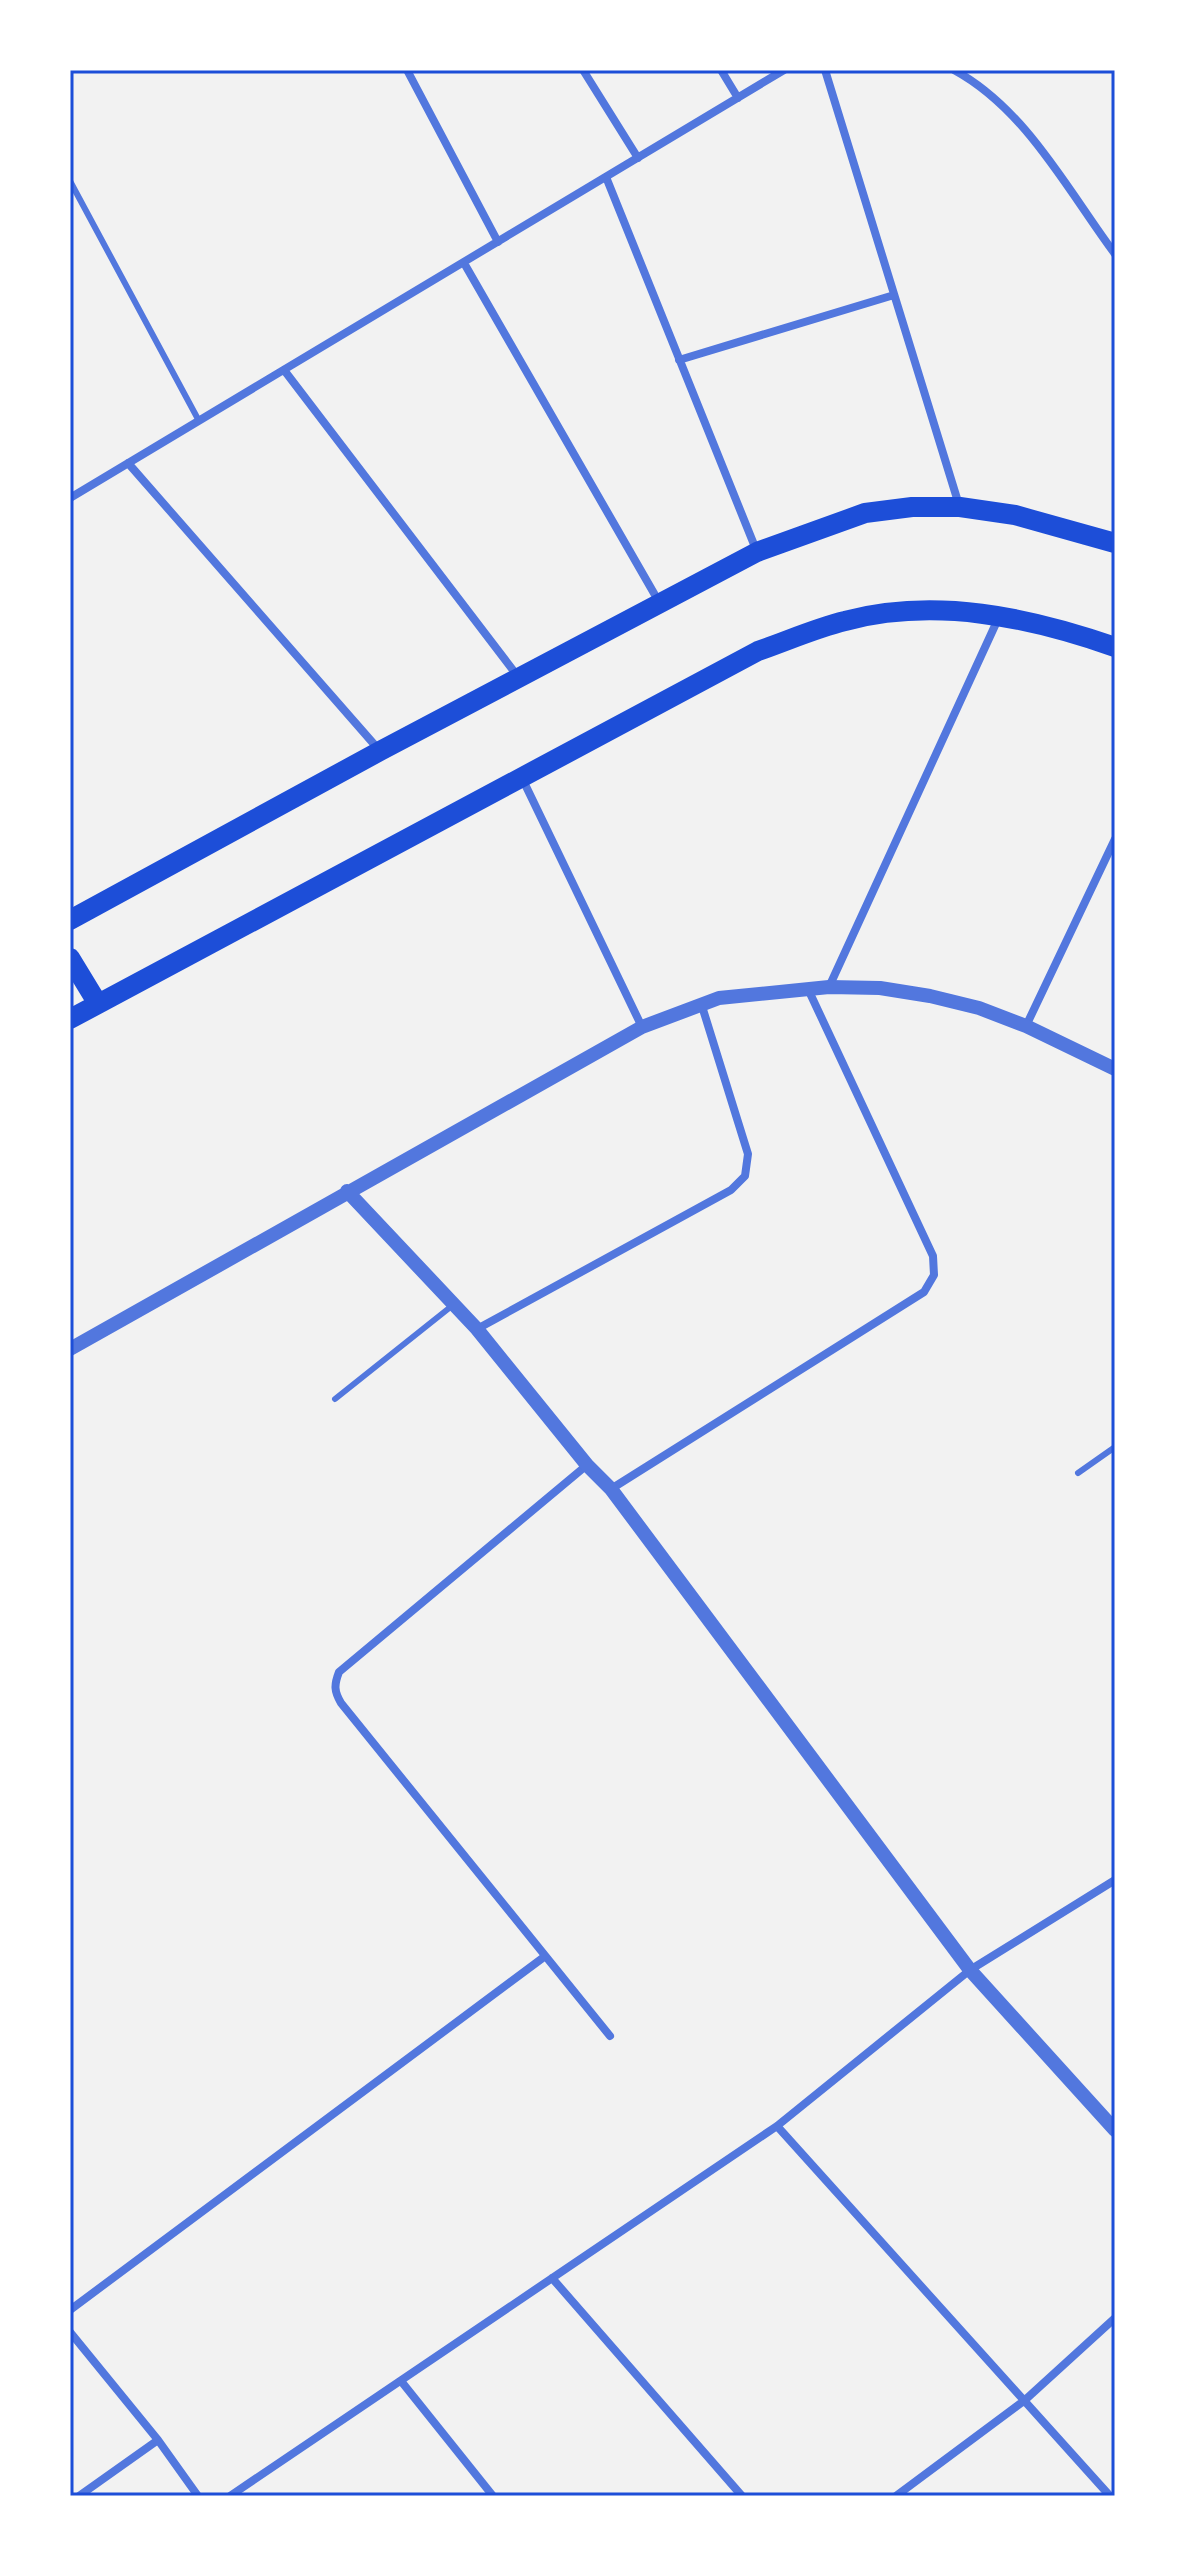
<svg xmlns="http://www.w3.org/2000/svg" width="1185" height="2566" viewBox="0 0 1185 2566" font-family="'Fira Sans',sans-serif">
<rect width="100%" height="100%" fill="#f2f2f2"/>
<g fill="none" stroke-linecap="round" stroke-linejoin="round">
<path stroke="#5277de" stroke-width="6" d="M 70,181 L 199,421
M 335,1399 L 453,1305
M 1078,1473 L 1115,1447"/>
<path stroke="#5277de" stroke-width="8" d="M 407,70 L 498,242
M 583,70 L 638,158
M 721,70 L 738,98
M 825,70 L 959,505
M 954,70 C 1026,109 1068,191 1115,254
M 606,177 L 757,552
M 464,263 L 659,602
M 679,360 L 894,295
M 284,370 L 519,678
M 128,463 L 380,751
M 70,498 L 784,70
M 522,778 L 642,1027
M 829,987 L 998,619
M 1026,1026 L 1115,839
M 477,1329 L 731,1190 L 745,1176 L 748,1154 L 701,1003
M 587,1465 L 339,1672 C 334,1685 334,1691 341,1703 L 610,2036
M 611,1489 L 924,1292 L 934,1275 L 933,1256 L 808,989
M 777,2126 L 1110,2496
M 552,2278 L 742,2496
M 70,2310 L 544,1957
M 70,2332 L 158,2440 L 198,2496
M 401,2381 L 493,2496
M 79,2496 L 158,2440
M 230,2496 L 777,2126 L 970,1970 L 1115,1880
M 896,2496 L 1025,2400 L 1115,2318"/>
<path stroke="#5277de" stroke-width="14" d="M 347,1191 L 477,1329 L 587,1465 L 611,1489 L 970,1970 L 1115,2130
M 70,1349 L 642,1027 L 719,998 L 829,987 L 880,988 L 930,996 L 979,1008 L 1026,1026 L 1115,1069"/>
<path stroke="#1d4ed8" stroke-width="20" d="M 70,920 L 380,751 L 757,552 L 865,513 L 912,507 L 960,507 L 1015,515 L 1115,543
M 70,958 L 98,1004
M 70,1019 L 758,651 C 787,641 816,628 845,621 C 935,597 1029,617 1115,647"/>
</g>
<rect width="1185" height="2566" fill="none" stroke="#ffffff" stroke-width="144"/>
<rect x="72" y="72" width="1041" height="2422" fill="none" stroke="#1d4ed8" stroke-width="3"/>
</svg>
